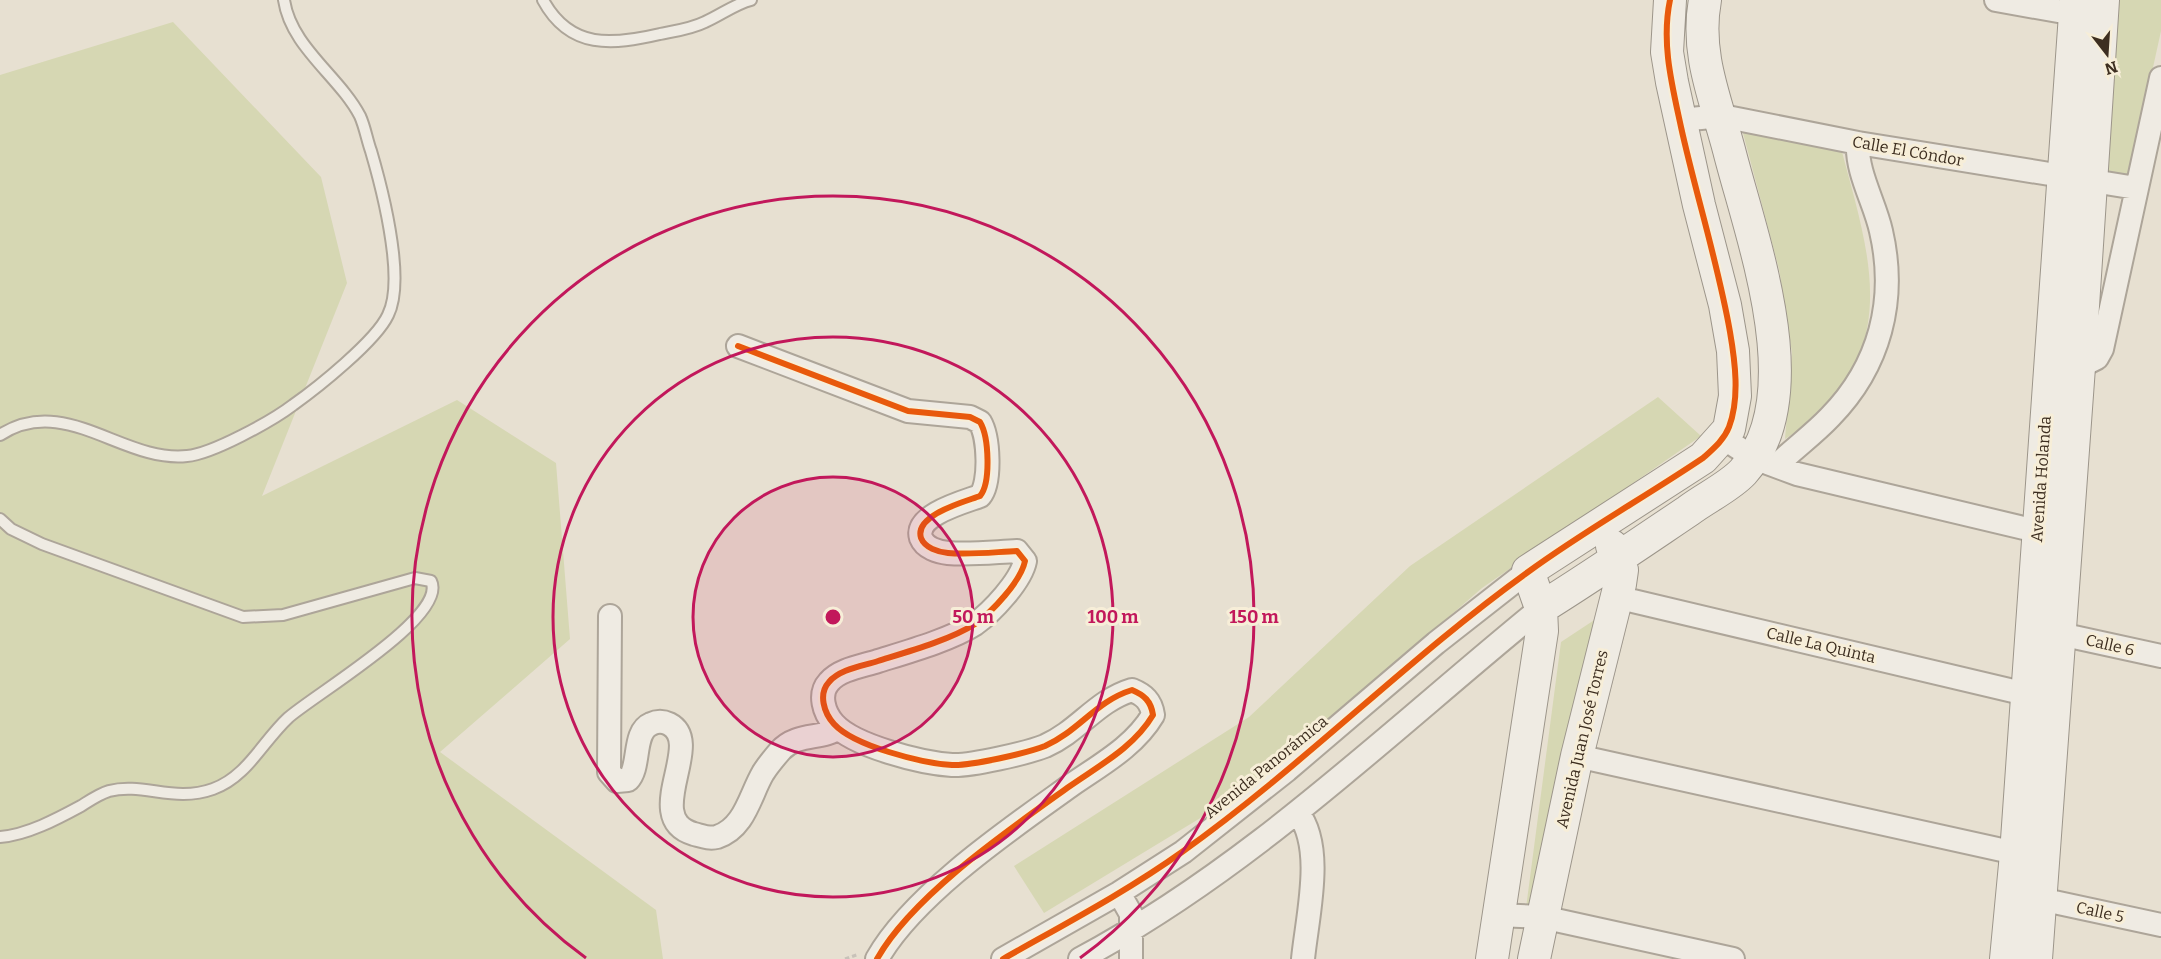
<svg xmlns="http://www.w3.org/2000/svg" width="2161" height="959" viewBox="0 0 2161 959" font-family="Bitter,serif">
<rect width="100%" height="100%" fill="#e7e0d1"/>
<path fill="#d6d7b3" d="M 2110,0 L 2161,0 L 2161,31 L 2129,177 L 2107,179 Z
M 173,22 L 321,177 L 347,283 L 262,496 L 457,400 L 556,463 L 570,639 L 440,752 L 656,910 L 663,959 L 0,959 L 0,75 Z
M 1743,133 L 1840,144 C 1863,235 1903,335 1820,409 C 1809,419 1798,432 1785,439 L 1792,353 L 1779,269 Z
M 1658,397 L 1701,436 L 1482,588 L 1258,783 L 1044,913 L 1014,866 L 1249,717 L 1410,566 Z
M 1611,609 L 1541,908 L 1526,908 L 1561,642 Z"/>
<g fill="none" stroke-linecap="round" stroke-linejoin="round">
<defs>
<path id="lane" d="M 543,0 C 570,50 613,45 660,34 C 675,31 691,29 705,22 C 721,15 735,4 751,0
M 0,435 C 65,393 123,463 187,456 C 212,454 272,421 293,405 C 317,388 376,341 388,315 C 396,299 395,271 393,253 C 389,218 381,185 371,151 C 367,140 365,127 360,116 C 339,76 291,47 284,0
M 0,519 L 11,529 L 42,544 L 243,617 L 283,615 L 415,578 L 431,581 C 449,616 312,696 288,718 C 263,741 247,777 213,789 C 174,803 143,782 109,791 C 99,794 89,801 81,806 C 57,819 27,835 0,837"/>
<path id="street" d="M 1996,0 L 2075,14
M 1680,120 L 1722,116 L 1858,143 L 2136,188
M 738,346 L 908,411 L 970,417 L 980,422 C 989,437 991,483 980,496 C 964,502 914,515 921,538 C 925,548 938,552 948,553 C 970,555 995,552 1017,551 L 1025,561 C 1021,581 992,612 975,624 C 950,640 907,652 878,661 C 863,666 840,669 829,682 C 818,694 824,713 834,724 C 854,746 921,763 952,765 C 971,766 1027,753 1045,746 C 1079,731 1096,701 1132,690 C 1144,695 1151,701 1153,715 C 1134,747 1100,765 1070,786 C 1010,829 913,895 877,959
M 2079,367 L 2097,358 L 2102,349 L 2161,78
M 1723,438 L 1754,458 L 1797,474 L 2053,535
M 1776,466 C 1793,449 1813,435 1830,417 C 1880,366 1897,300 1881,231 C 1875,203 1856,172 1858,143
M 1616,597 L 2026,694
M 610,616 L 609,772 L 617,781 L 628,780 C 641,767 632,732 651,724 C 657,721 663,721 669,724 C 706,743 640,818 694,834 C 702,836 709,839 717,837 C 745,828 750,795 763,773 C 768,765 774,758 780,751 C 797,732 823,740 838,728
M 2060,634 L 2161,656
M 1577,756 L 2029,856
M 1298,813 C 1325,848 1307,917 1303,959
M 1119,893 L 1131,914 L 1131,959
M 2040,899 L 2161,925
M 1497,915 L 1542,917 L 1733,959
M 1003,959 L 1119,893 L 1183,852 L 1287,770 L 1436,643 L 1528,571
M 1080,959 C 1252,867 1391,730 1541,608"/>
<path id="secondary" d="M 1541,608 C 1591,577 1639,544 1688,511 C 1705,498 1729,487 1743,472 C 1812,396 1751,237 1729,150 C 1716,100 1695,54 1705,0
M 1492,959 L 1542,631 L 1541,608 L 1528,571 L 1703,458 L 1729,429 L 1735,396 L 1733,351 L 1725,305 L 1699,205 L 1672,82 L 1667,52 L 1670,0
M 1534,959 L 1577,756 L 1620,584 L 1622,570 L 1612,546
M 2006,959 L 2016,854 L 2076,0
M 2036,959 L 2079,367 L 2103,0"/>
</defs>
<use href="#lane" stroke="#ada599" stroke-width="14"/>
<use href="#street" stroke="#ada599" stroke-width="26"/>
<use href="#secondary" stroke="#9c958a" stroke-width="34"/>
<path stroke="#c8c2b9" stroke-width="3" stroke-dasharray="4.5 3" stroke-linecap="butt" d="M 845,959 L 859,954"/>
<use href="#lane" stroke="#efebe3" stroke-width="10"/>
<use href="#street" stroke="#efebe3" stroke-width="22"/>
<use href="#secondary" stroke="#efebe3" stroke-width="32"/>
<defs>
<path id="cycleway" d="M 738,346 L 908,411 L 970,417 L 980,422 C 989,437 991,483 980,496 C 964,502 914,515 921,538 C 925,548 938,552 948,553 C 970,555 995,552 1017,551 L 1025,561 C 1021,581 992,612 975,624 C 950,640 907,652 878,661 C 863,666 840,669 829,682 C 818,694 824,713 834,724 C 854,746 921,763 952,765 C 971,766 1027,753 1045,746 C 1079,731 1096,701 1132,690 C 1144,695 1151,701 1153,715 C 1134,747 1100,765 1070,786 C 1010,829 913,895 877,959
M 1003,959 C 1063,925 1126,892 1182,852 C 1303,766 1407,659 1528,572 C 1584,531 1645,497 1703,458 C 1713,449 1724,440 1729,427 C 1740,398 1735,361 1730,332 C 1718,263 1696,195 1681,127 C 1672,85 1661,43 1670,0"/>
</defs>
<use href="#cycleway" stroke="#f7eed8" stroke-width="10"/>
<use href="#cycleway" stroke="#e8590c" stroke-width="6"/>
</g>
<circle cx="833" cy="617" r="140" fill="#c2185b" fill-opacity=".12"/>
<g fill="none" stroke="#c2185b" stroke-width="3">
<circle cx="833" cy="617" r="140"/>
<circle cx="833" cy="617" r="280"/>
<path d="M586 958A421 421 0 1 1 1080 958"/>
</g>
<g text-anchor="middle" dominant-baseline="central" stroke-width="6" stroke-linejoin="round" paint-order="stroke">
<g font-size="16" fill="#3d2e20" stroke="#f7eed8">
<text transform="translate(1908 151) rotate(10)">Calle El Cóndor</text>
<text transform="translate(2041 479) rotate(-86)">Avenida Holanda</text>
<text transform="translate(1821 645) rotate(13)">Calle La Quinta</text>
<text transform="translate(2110 645) rotate(13)">Calle 6</text>
<text transform="translate(1582 739) rotate(-77)">Avenida Juan José Torres</text>
<text transform="translate(1266 767) rotate(-39)">Avenida Panorámica</text>
<text transform="translate(2100 912) rotate(12)">Calle 5</text>
</g>
</g>
<circle cx="833" cy="617" r="9" fill="#c2185b" stroke="#f7eed8" stroke-width="3"/>
<g font-size="18" text-anchor="middle" font-weight="bold" fill="#c2185b" stroke="#f7eed8" stroke-width="6" stroke-linejoin="round" paint-order="stroke">
<text x="973" y="623">50 m</text>
<text x="1113" y="623">100 m</text>
<text x="1254" y="623">150 m</text>
</g>
<g transform="translate(2107 54) rotate(163)" stroke="#f7eed8" stroke-width="4.5" paint-order="stroke">
<path d="M0-4.5L10 22L0 15L-10 22Z" fill="#3d2e20"/>
<text y="-9" font-size="16" font-weight="bold" text-anchor="middle" fill="#3d2e20">N</text>
</g>
</svg>
